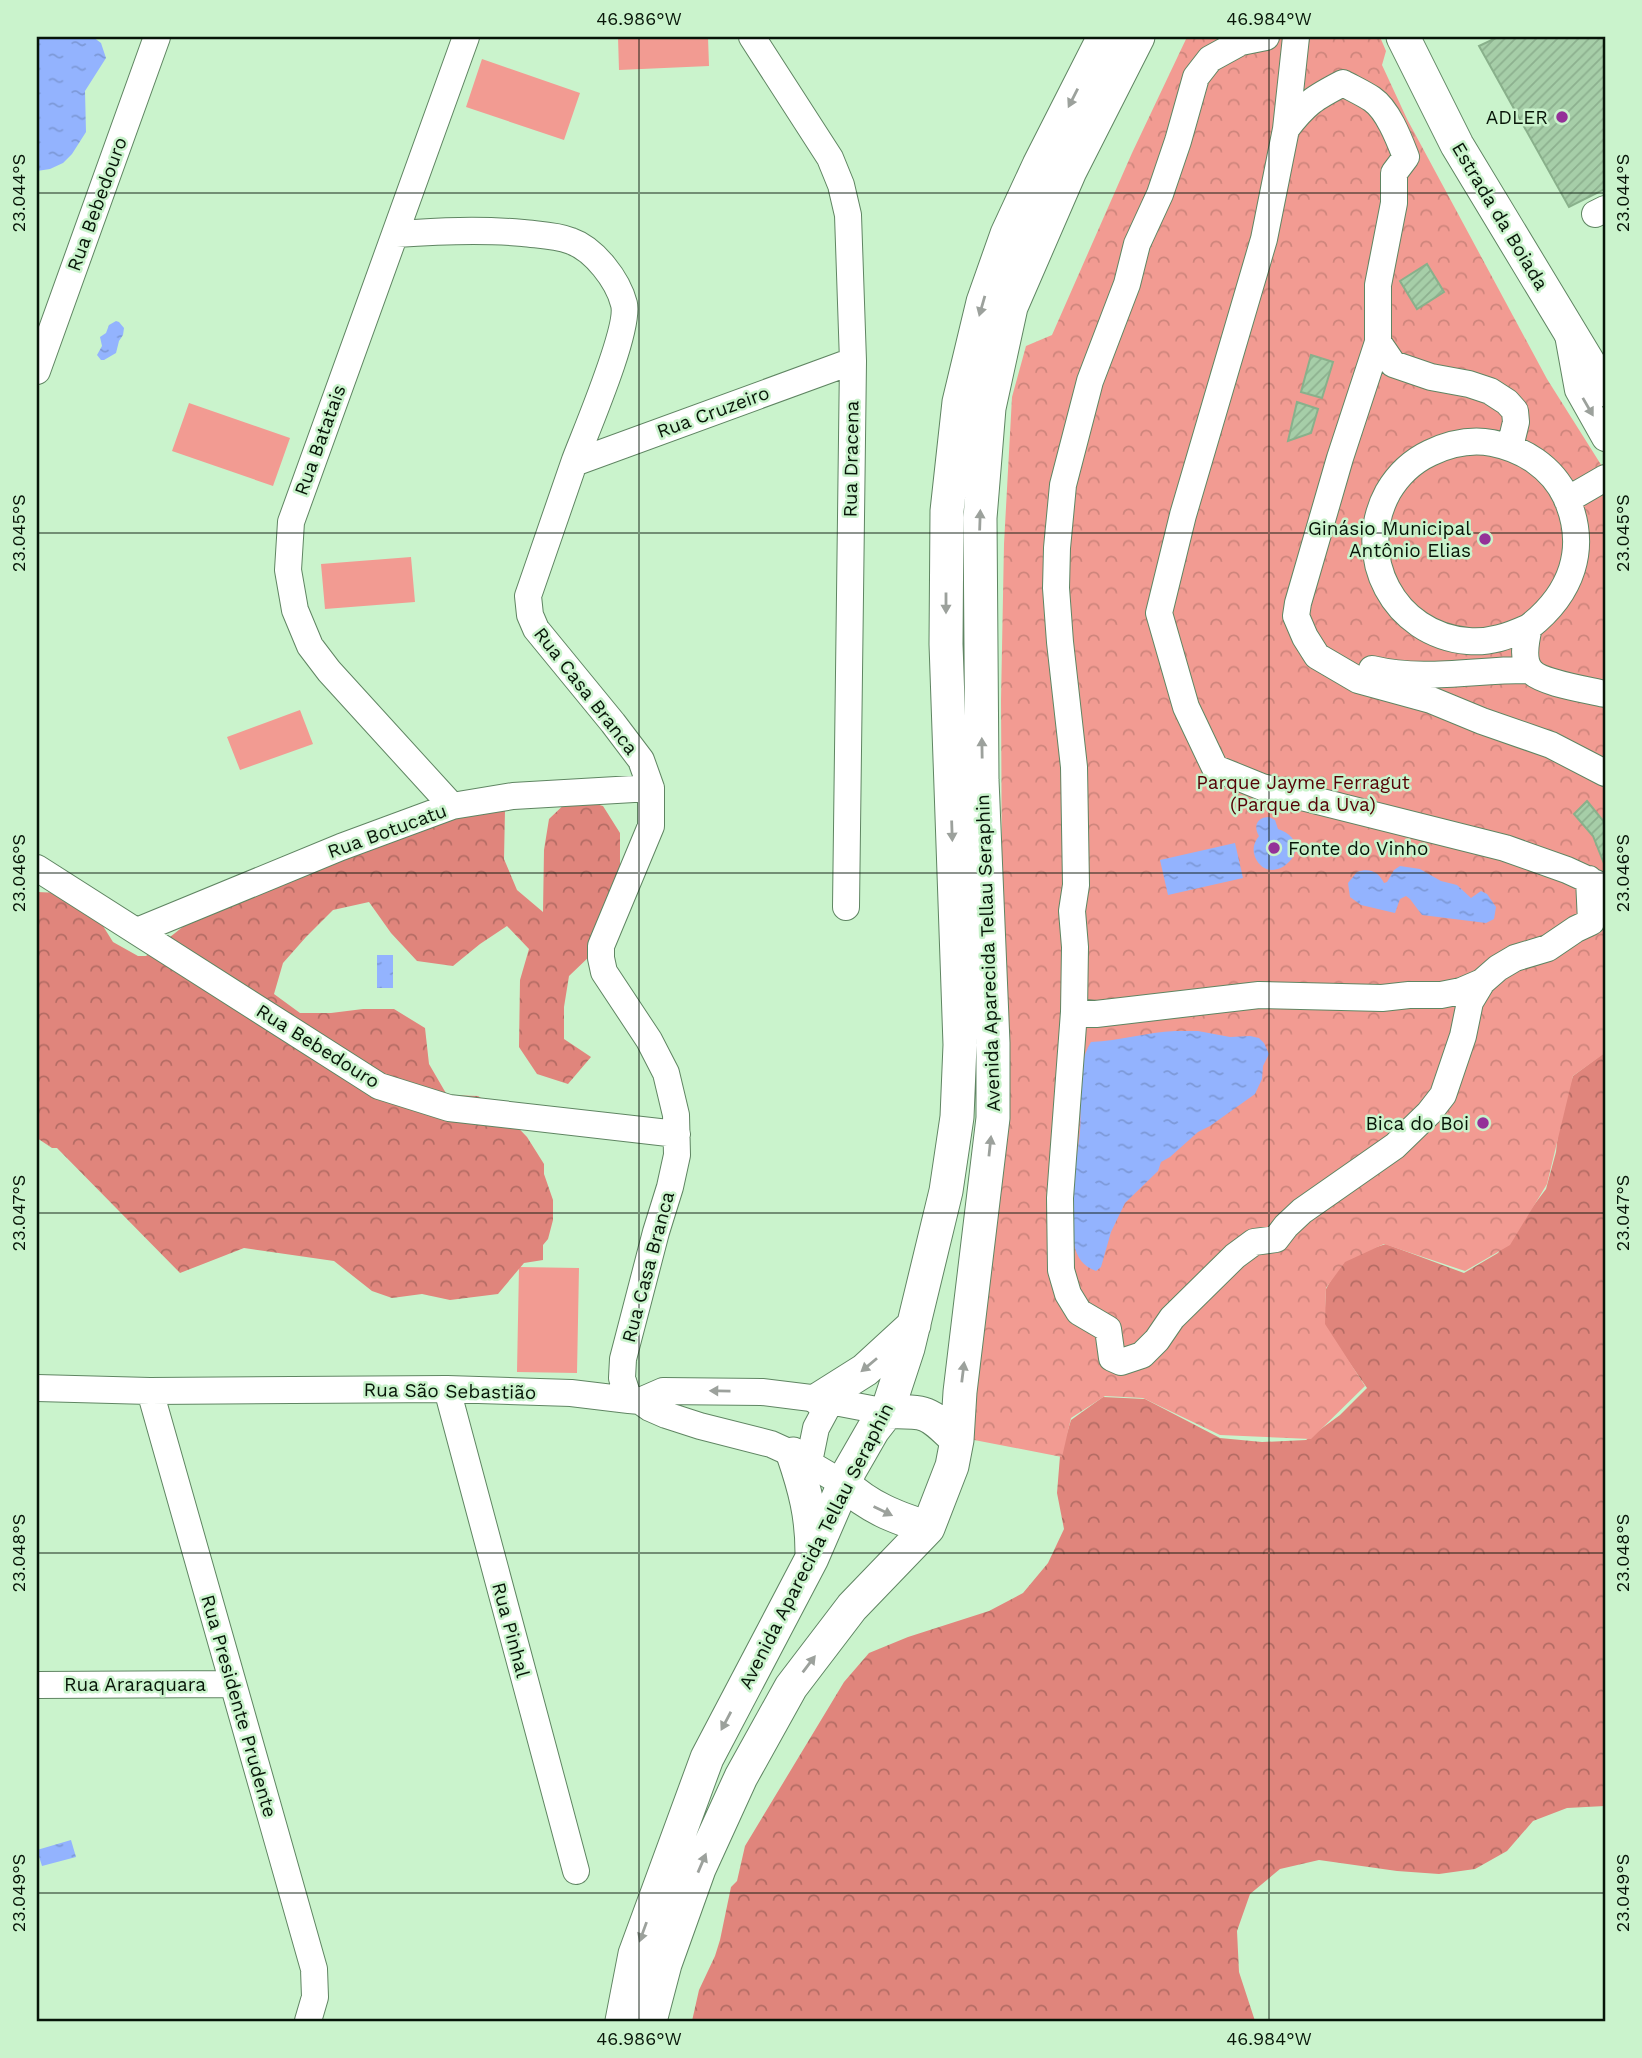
<svg xmlns="http://www.w3.org/2000/svg" width="1642" height="2058" viewBox="0 0 1642 2058" font-family="'Work Sans',sans-serif">
<defs>
<pattern id="forest-crowns" width="20" height="18" patternUnits="userSpaceOnUse" patternTransform="scale(1.75)"><rect width="20" height="18" fill="#e0857c"/><path d="M2 6a3 3 0 1 1 6 0M12 15a3 3 0 1 1 6 0" fill="none" stroke="#b46c64"/></pattern>
<pattern id="park-crowns" width="20" height="18" patternUnits="userSpaceOnUse" patternTransform="scale(1.75)"><rect width="20" height="18" fill="#f29b92"/><path d="M2 6a3 3 0 1 1 6 0M12 15a3 3 0 1 1 6 0" fill="none" stroke="#ce857c"/></pattern>
<pattern id="water-ripples" width="26" height="14" patternUnits="userSpaceOnUse" patternTransform="scale(1.75)"><rect width="26" height="14" fill="#93b3fe"/><path d="M2 4q2-2 4 0t4 0M15 11q2-2 4 0t4 0" fill="none" stroke="#7d99d8"/></pattern>
<pattern id="building-hatch" width="6" height="6" patternUnits="userSpaceOnUse" patternTransform="scale(1.75)"><rect width="6" height="6" fill="#a6cea8"/><path d="M-1 1l2-2M0 6l6-6M5 7l2-2" fill="none" stroke="#8db08f"/></pattern>
</defs>
<rect width="100%" height="100%" fill="#caf3cc"/>
<path fill="#f29b92" d="M 618,37 L 708,37 L 709,66 L 619,70 Z
M 482,59 L 580,93 L 564,140 L 466,107 Z
M 189,403 L 290,438 L 273,486 L 172,451 Z
M 411,557 L 415,602 L 325,609 L 321,564 Z
M 300,710 L 313,744 L 240,770 L 227,737 Z
M 519,1267 L 579,1268 L 577,1373 L 517,1372 Z"/>
<path fill="url(#forest-crowns)" d="M 572,797 L 603,806 L 620,833 L 620,896 L 592,954 L 569,976 L 564,1007 L 564,1039 L 591,1057 L 568,1084 L 537,1074 L 519,1047 L 520,980 L 529,949 L 507,926 L 480,944 L 453,966 L 417,961 L 391,933 L 369,902 L 333,910 L 306,937 L 283,963 L 274,994 L 300,1013 L 331,1013 L 363,1009 L 394,1009 L 425,1028 L 429,1064 L 447,1095 L 478,1096 L 505,1114 L 527,1137 L 544,1164 L 544,1174 L 553,1200 L 553,1220 L 548,1239 L 543,1245 L 543,1260 L 524,1263 L 498,1294 L 450,1300 L 422,1294 L 392,1298 L 372,1291 L 334,1261 L 244,1248 L 180,1273 L 57,1148 L 52,1148 L 37,1138 L 37,892 L 60,893 L 103,926 L 113,942 L 138,956 L 146,956 L 194,918 L 453,816 L 505,810 L 504,859 L 517,890 L 543,912 L 544,850 L 549,819 Z
M 1605,1052 L 1605,1806 L 1567,1808 L 1533,1821 L 1507,1851 L 1475,1869 L 1439,1874 L 1397,1871 L 1319,1860 L 1280,1869 L 1250,1894 L 1237,1931 L 1239,1972 L 1255,2021 L 692,2021 L 699,1990 L 715,1956 L 720,1940 L 731,1887 L 737,1881 L 745,1846 L 844,1682 L 869,1653 L 908,1637 L 989,1611 L 1023,1593 L 1048,1563 L 1064,1529 L 1057,1493 L 1060,1456 L 1071,1420 L 1103,1397 L 1145,1399 L 1220,1438 L 1262,1442 L 1306,1440 L 1340,1415 L 1367,1388 L 1324,1326 L 1326,1289 L 1344,1257 L 1386,1244 L 1464,1273 L 1498,1253 L 1546,1189 L 1556,1152 L 1560,1114 L 1573,1076 Z"/>
<path fill="url(#park-crowns)" d="M 1187,37 L 1380,37 L 1386,51 L 1382,65 L 1407,119 L 1547,379 L 1605,471 L 1605,1053 L 1573,1076 L 1547,1184 L 1510,1245 L 1465,1271 L 1384,1244 L 1345,1262 L 1326,1288 L 1325,1324 L 1365,1386 L 1311,1439 L 1220,1435 L 1143,1398 L 1105,1396 L 1071,1418 L 1062,1457 L 964,1438 L 1002,885 L 1001,700 L 1004,544 L 1012,397 L 1026,346 L 1052,335 L 1132,153 Z"/>
<path fill="url(#water-ripples)" d="M 37,37 L 93,37 L 101,43 L 106,58 L 85,91 L 86,132 L 72,154 L 63,163 L 50,169 L 37,171 Z
M 116,321 L 119,322 L 124,328 L 123,335 L 119,341 L 116,353 L 104,360 L 101,360 L 97,355 L 102,346 L 100,337 L 106,333 L 109,325 Z
M 1269,817 L 1275,820 L 1278,829 C 1322,844 1271,893 1255,857 C 1252,849 1254,842 1259,836 C 1253,826 1257,817 1269,817 Z
M 1235,843 L 1243,878 L 1168,895 L 1160,860 Z
M 1400,866 L 1420,869 L 1441,881 L 1457,885 L 1471,898 L 1481,891 L 1487,894 L 1496,907 L 1494,919 L 1486,923 L 1422,915 L 1410,899 L 1406,896 L 1400,899 L 1395,913 L 1361,905 L 1350,897 L 1348,883 L 1357,872 C 1369,868 1378,871 1384,883 L 1387,882 L 1394,870 Z
M 377,955 L 393,955 L 393,988 L 377,988 Z
M 1175,1031 L 1198,1031 L 1230,1037 L 1250,1036 L 1259,1038 L 1264,1043 L 1269,1054 L 1263,1066 L 1262,1079 L 1255,1094 L 1210,1126 L 1198,1132 L 1170,1157 L 1161,1162 L 1158,1171 L 1125,1203 L 1111,1232 L 1101,1267 L 1096,1271 C 1083,1266 1077,1258 1074,1244 C 1066,1208 1076,1168 1080,1132 C 1082,1104 1075,1067 1091,1042 C 1120,1041 1147,1032 1175,1031 Z
M 71,1840 L 76,1857 L 42,1866 L 37,1850 Z"/>
<path fill="url(#building-hatch)" stroke="#89b08b" stroke-width="2" d="M 1498,37 L 1605,37 L 1605,189 L 1569,207 L 1479,46 Z
M 1427,264 L 1444,292 L 1417,309 L 1400,281 Z
M 1311,355 L 1333,362 L 1322,398 L 1301,392 Z
M 1297,402 L 1318,409 L 1311,433 L 1288,441 Z
M 1587,801 L 1605,823 L 1605,866 L 1593,836 L 1574,814 Z"/>
<g fill="none" stroke-linecap="round" stroke-linejoin="round">
<defs>
<path id="minor" d="M 752,37 L 830,158 L 841,185 L 848,215 L 853,361 L 846,907
M 1266,37 L 1241,42 L 1210,59 L 1196,77 L 1178,141 L 1160,194 L 1137,244 L 1127,284 L 1090,381 L 1063,485 L 1057,548 L 1056,588 L 1060,642 L 1074,767 L 1076,885 L 1072,911 L 1075,947 L 1074,1012 L 1060,1198 L 1061,1270 L 1068,1294 L 1079,1312 L 1108,1329 L 1112,1358 L 1121,1362 L 1142,1355 L 1157,1340 L 1172,1318 L 1235,1256 L 1254,1242 L 1276,1239 L 1286,1226 L 1302,1211 L 1395,1146 L 1429,1113 L 1443,1095 L 1463,1036 L 1470,1002 L 1482,982 L 1498,968 L 1515,958 L 1548,948 L 1576,929 L 1591,922 L 1589,879
M 1296,37 L 1286,129 L 1264,239 L 1183,515 L 1159,613 L 1186,707 L 1215,768 L 1262,787 L 1505,848 L 1567,870 L 1604,887
M 1286,129 C 1306,103 1314,98 1343,83 C 1352,88 1363,93 1372,99 C 1388,110 1399,139 1406,157 L 1394,173 L 1394,203 L 1378,285 L 1378,342
M 1595,214 L 1605,209
M 396,234 C 439,231 480,229 523,233 C 539,235 556,235 571,241 C 594,249 618,280 624,304 C 630,329 586,431 575,460 C 559,505 544,551 528,596 L 530,615 L 536,629 L 613,723 L 641,760 L 651,788 L 651,826 L 601,946 L 601,958 L 604,972 L 649,1040 L 666,1073 L 676,1115 L 677,1155 L 670,1187 L 656,1232 L 623,1359 L 622,1378 L 629,1400
M 1568,335 L 1578,390 L 1605,438
M 37,371 L 157,37
M 1510,447 L 1516,422 L 1515,411 L 1507,402 L 1490,391 L 1469,384 L 1431,377 L 1393,364 L 1378,342 L 1340,458 L 1298,603 L 1296,616 L 1305,637 L 1317,656 L 1358,680 L 1431,700 L 1482,721 L 1551,745 L 1605,773
M 574,463 L 853,361
M 1567,500 L 1605,478
M 1529,627 C 1509,636 1490,643 1468,641 C 1394,635 1353,556 1388,492 C 1398,475 1413,461 1430,453 C 1449,444 1470,439 1492,443 C 1523,449 1552,467 1566,497 C 1589,549 1571,594 1529,627 C 1526,640 1521,660 1531,671 C 1541,683 1589,690 1605,694
M 1372,669 C 1426,682 1477,669 1530,670
M 452,806 L 329,671 L 310,646 L 295,610 L 288,570 L 291,522 L 466,37
M 37,868 L 379,1086 L 449,1108 L 677,1134
M 137,931 L 341,847 L 452,806 L 513,796 L 651,788
M 1074,1012 L 1096,1014 L 1259,995 L 1382,998 L 1409,995 L 1441,995 L 1461,991 L 1482,982
M 37,1388 L 150,1391 L 447,1389 L 571,1393 L 629,1400 L 640,1401 L 650,1408 L 666,1415 L 700,1426 L 771,1444 L 793,1454 L 844,1484
M 447,1389 L 576,1871
M 150,1391 L 314,1969 L 315,1997 L 308,2021
M 640,1401 L 663,1391 L 762,1392 L 819,1399 L 887,1412
M 809,1462 L 816,1428 L 830,1402
M 37,1685 L 233,1684"/>
<path id="major" d="M 1403,37 L 1457,145 L 1605,390
M 819,1399 L 865,1370 L 914,1325
M 887,1412 C 928,1411 928,1412 957,1440
M 793,1454 C 805,1489 812,1516 812,1553
M 844,1484 C 870,1508 895,1517 928,1528
M 622,2021 L 635,1954 L 707,1758 L 812,1558 L 850,1470 L 873,1430 L 887,1412 L 908,1348 L 946,1191 L 957,1117 L 960,1045 L 946,644 L 947,511 L 959,402 L 983,302 L 1007,234 L 1039,165 L 1104,37
M 650,2021 L 665,1964 L 699,1869 L 741,1777 L 791,1687 L 852,1607 L 928,1528 L 952,1466 L 957,1440 L 960,1392 L 993,1118 L 993,1043 L 982,780 L 980,518 L 989,408 L 1011,307 L 1070,171 L 1138,37"/>
</defs>
<use href="#minor" stroke="#5f8562" stroke-width="28"/>
<use href="#major" stroke="#5f8562" stroke-width="35"/>
<use href="#minor" stroke="#fff" stroke-width="26"/>
<use href="#major" stroke="#fff" stroke-width="33"/>
</g>
<defs><path id="oneway-solid" d="M-6-.8H1V-3.2L6.5 0L1 3.2V.8H-6Z" transform="scale(1.75)"/></defs>
<g fill="#9ca19c">
<use href="#oneway-solid" transform="translate(1073 98) rotate(117)"/>
<use href="#oneway-solid" transform="translate(982 306) rotate(106)"/>
<use href="#oneway-solid" transform="translate(1588 407) rotate(60)"/>
<use href="#oneway-solid" transform="translate(980 520) rotate(-88)"/>
<use href="#oneway-solid" transform="translate(946 603) rotate(90)"/>
<use href="#oneway-solid" transform="translate(982 748) rotate(-91)"/>
<use href="#oneway-solid" transform="translate(952 831) rotate(88)"/>
<use href="#oneway-solid" transform="translate(990 1146) rotate(-84)"/>
<use href="#oneway-solid" transform="translate(869 1365) rotate(140)"/>
<use href="#oneway-solid" transform="translate(963 1372) rotate(-83)"/>
<use href="#oneway-solid" transform="translate(720 1391) rotate(-179)"/>
<use href="#oneway-solid" transform="translate(883 1511) rotate(26)"/>
<use href="#oneway-solid" transform="translate(809 1664) rotate(-53)"/>
<use href="#oneway-solid" transform="translate(726 1721) rotate(118)"/>
<use href="#oneway-solid" transform="translate(702 1863) rotate(-67)"/>
<use href="#oneway-solid" transform="translate(643 1932) rotate(110)"/>
</g>
<path fill="none" stroke="#071508" stroke-width="2" stroke-opacity="0.45" d="M 639,37 L 639,2021M 1269,37 L 1269,2021M 37,193 L 1605,193M 37,533 L 1605,533M 37,873 L 1605,873M 37,1213 L 1605,1213M 37,1553 L 1605,1553M 37,1893 L 1605,1893"/>
<g fill="#943198" stroke="#caf3cc" stroke-width="2.5">
<circle cx="1562" cy="117" r="7"/>
<circle cx="1485" cy="539" r="7"/>
<circle cx="1274" cy="848" r="7"/>
<circle cx="1483" cy="1123" r="7"/>
</g>
<g text-anchor="middle" dominant-baseline="central" stroke-width="5" stroke-linejoin="round" paint-order="stroke">
<g font-size="19" fill="#071508" stroke="#caf3cc" text-anchor="end">
<text x="1548" y="117">ADLER</text>
<text x="1471" y="528">Ginásio Municipal<tspan x="1471" dy="22">Antônio Elias</tspan></text>
<text x="1288" y="848" text-anchor="start">Fonte do Vinho</text>
<text x="1469" y="1123">Bica do Boi</text>
</g>
<g font-size="19" fill="#071508" stroke="#caf3cc">
<text transform="translate(97 204) rotate(-70)">Rua Bebedouro</text>
<text transform="translate(1500 216) rotate(59)">Estrada da Boiada</text>
<text transform="translate(713 412) rotate(-20)">Rua Cruzeiro</text>
<text transform="translate(320 440) rotate(-70)">Rua Batatais</text>
<text transform="translate(851 459) rotate(-89)">Rua Dracena</text>
<text transform="translate(586 691) rotate(52)">Rua Casa Branca</text>
<text transform="translate(387 831) rotate(-20)">Rua Botucatu</text>
<text transform="translate(988 953) rotate(-92)">Avenida Aparecida Tellau Seraphin</text>
<text transform="translate(318 1046) rotate(32)">Rua Bebedouro</text>
<text transform="translate(648 1267) rotate(-75)">Rua Casa Branca</text>
<text transform="translate(450 1391) rotate(1)">Rua São Sebastião</text>
<text transform="translate(816 1546) rotate(-63)">Avenida Aparecida Tellau Seraphin</text>
<text transform="translate(511 1630) rotate(75)">Rua Pinhal</text>
<text x="135" y="1684">Rua Araraquara</text>
<text transform="translate(239 1706) rotate(74)">Rua Presidente Prudente</text>
</g>
<g font-size="19" fill="#550005" stroke="#caf3cc">
<text x="1303" y="782">Parque Jayme Ferragut<tspan x="1303" dy="22">(Parque da Uva)</tspan></text>
</g>
</g>
<rect width="1642" height="2058" fill="none" stroke="#caf3cc" stroke-width="77"/>
<rect x="38" y="38" width="1566" height="1982" fill="none" stroke="#071508" stroke-width="2.5"/>
<g font-size="18" text-anchor="middle" fill="#071508">
<text x="639" y="25">46.986°W</text>
<text x="1269" y="25">46.984°W</text>
<text transform="translate(19 193) rotate(-90)" y="6">23.044°S</text>
<text transform="translate(1623 193) rotate(-90)" y="6">23.044°S</text>
<text transform="translate(19 533) rotate(-90)" y="6">23.045°S</text>
<text transform="translate(1623 533) rotate(-90)" y="6">23.045°S</text>
<text transform="translate(19 873) rotate(-90)" y="6">23.046°S</text>
<text transform="translate(1623 873) rotate(-90)" y="6">23.046°S</text>
<text transform="translate(19 1213) rotate(-90)" y="6">23.047°S</text>
<text transform="translate(1623 1213) rotate(-90)" y="6">23.047°S</text>
<text transform="translate(19 1553) rotate(-90)" y="6">23.048°S</text>
<text transform="translate(1623 1553) rotate(-90)" y="6">23.048°S</text>
<text transform="translate(19 1893) rotate(-90)" y="6">23.049°S</text>
<text transform="translate(1623 1893) rotate(-90)" y="6">23.049°S</text>
<text x="639" y="2045">46.986°W</text>
<text x="1269" y="2045">46.984°W</text>
</g>
</svg>
